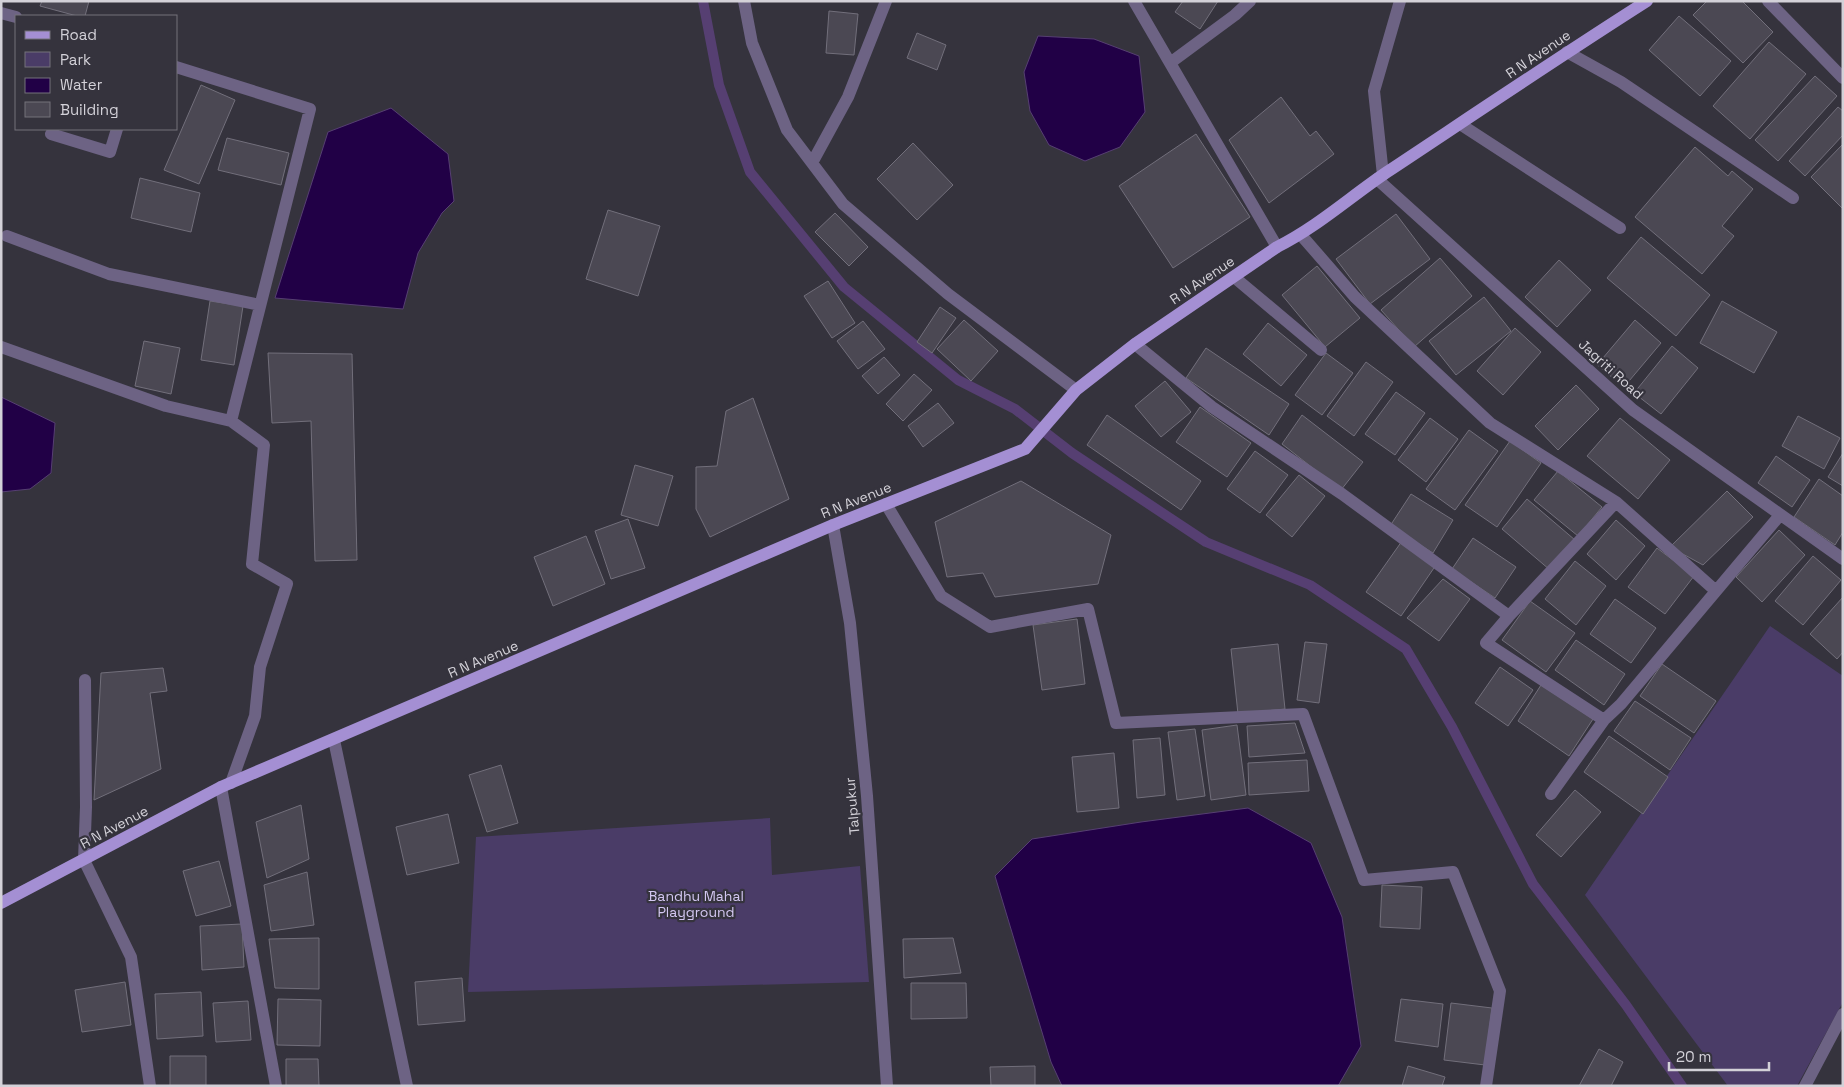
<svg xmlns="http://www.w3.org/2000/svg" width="1844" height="1087" viewBox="0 0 1844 1087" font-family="'Space Grotesk',sans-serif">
<rect width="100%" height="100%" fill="#35333d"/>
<path fill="#4a3c67" d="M 1770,626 L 1843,676 L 1843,1002 L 1797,1086 L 1728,1086 L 1585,895 Z
M 770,818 L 772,875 L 860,866 L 869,982 L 468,992 L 476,837 Z"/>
<path fill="#210046" stroke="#563f72" d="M 1038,36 L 1094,39 L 1139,56 L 1145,112 L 1120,147 L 1085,161 L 1049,145 L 1030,111 L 1024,72 Z
M 391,108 L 448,154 L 454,201 L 442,213 L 418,253 L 403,309 L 275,298 L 328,132 Z
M 1,397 L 55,423 L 51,473 L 30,489 L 1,492 Z
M 1248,808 L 1311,843 L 1342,917 L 1361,1046 L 1338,1086 L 1062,1086 L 1051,1062 L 995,876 L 1032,839 L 1141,822 Z"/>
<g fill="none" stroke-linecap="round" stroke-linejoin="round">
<path stroke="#563f72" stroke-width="10" d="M 703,1 L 719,85 L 750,172 L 844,287 L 958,380 L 1015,409 L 1072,453 L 1206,542 L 1310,585 L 1406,649 L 1452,727 L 1533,884 L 1626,1005 L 1682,1086"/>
</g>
<path fill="#4b4853" stroke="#726f7b" d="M 42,1 L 89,1 L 85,16 L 77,16 L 40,6 Z
M 1183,1 L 1218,1 L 1200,29 L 1175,12 Z
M 1707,1 L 1742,1 L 1773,32 L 1743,63 L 1693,15 Z
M 829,11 L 858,14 L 854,55 L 826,53 Z
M 1679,16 L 1731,61 L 1700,96 L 1649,50 Z
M 917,33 L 946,45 L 937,70 L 907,58 Z
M 1769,42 L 1806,74 L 1750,139 L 1713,106 Z
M 1815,76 L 1837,96 L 1778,161 L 1755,140 Z
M 201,85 L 235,100 L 199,184 L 164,170 Z
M 1281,97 L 1310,136 L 1316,131 L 1334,154 L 1269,203 L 1229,140 Z
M 1838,107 L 1843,111 L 1843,135 L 1805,176 L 1789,161 Z
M 1196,134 L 1250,217 L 1173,268 L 1119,186 Z
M 227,138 L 289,153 L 281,185 L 218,170 Z
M 913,143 L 953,185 L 917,220 L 877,179 Z
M 1843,144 L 1843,208 L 1842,208 L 1811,177 Z
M 1695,147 L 1728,176 L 1732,171 L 1753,189 L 1722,226 L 1734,236 L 1702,274 L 1635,217 Z
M 140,178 L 200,193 L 191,232 L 131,218 Z
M 608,210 L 660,226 L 638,296 L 586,279 Z
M 835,213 L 868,247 L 849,266 L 815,232 Z
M 1396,214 L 1430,259 L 1370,304 L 1336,259 Z
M 1641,237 L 1710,295 L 1676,336 L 1607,278 Z
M 1440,258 L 1472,296 L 1414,347 L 1381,310 Z
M 1559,260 L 1591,290 L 1557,327 L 1525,297 Z
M 1317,266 L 1360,318 L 1325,347 L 1282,295 Z
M 828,281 L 855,323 L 832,338 L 804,296 Z
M 1484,297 L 1511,331 L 1456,375 L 1429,341 Z
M 210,301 L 243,306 L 234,365 L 201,360 Z
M 1722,301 L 1777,332 L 1754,373 L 1700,343 Z
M 940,307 L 956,318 L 932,353 L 917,342 Z
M 964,320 L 998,351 L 971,381 L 937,349 Z
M 1635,320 L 1661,343 L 1624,387 L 1597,365 Z
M 863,321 L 885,349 L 858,369 L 837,341 Z
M 1268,323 L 1307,355 L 1281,386 L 1243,354 Z
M 1515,328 L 1541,352 L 1503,395 L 1477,371 Z
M 144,341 L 180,348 L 171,394 L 135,386 Z
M 1672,346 L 1698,368 L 1661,414 L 1634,393 Z
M 1206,348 L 1289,404 L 1269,435 L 1186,378 Z
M 268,353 L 352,354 L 357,560 L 315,561 L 311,421 L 272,423 Z
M 1326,353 L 1353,373 L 1322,415 L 1295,395 Z
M 884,357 L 900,375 L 878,394 L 862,376 Z
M 1366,362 L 1393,382 L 1354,436 L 1327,416 Z
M 914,374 L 932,390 L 903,421 L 886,404 Z
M 1165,381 L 1191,412 L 1161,437 L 1135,406 Z
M 1576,385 L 1599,409 L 1558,450 L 1535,426 Z
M 1396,392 L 1425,413 L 1395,455 L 1365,434 Z
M 753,398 L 789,499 L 710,537 L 696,509 L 696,467 L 717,466 L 726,411 Z
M 938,403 L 954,423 L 923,447 L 908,426 Z
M 1200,407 L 1251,443 L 1227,477 L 1176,442 Z
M 1107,415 L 1201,481 L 1181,510 L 1087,445 Z
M 1302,415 L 1363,462 L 1341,490 L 1282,444 Z
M 1798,416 L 1840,438 L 1824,469 L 1782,446 Z
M 1430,418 L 1458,439 L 1426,482 L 1398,460 Z
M 1620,418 L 1670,460 L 1638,499 L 1587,456 Z
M 1469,430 L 1498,451 L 1455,510 L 1426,489 Z
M 1510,441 L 1541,463 L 1497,527 L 1465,505 Z
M 1255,451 L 1288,475 L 1260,513 L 1227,489 Z
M 1843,453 L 1843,486 L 1828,477 Z
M 1776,456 L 1810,480 L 1792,507 L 1758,483 Z
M 635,465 L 673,476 L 658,526 L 621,515 Z
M 1558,471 L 1602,507 L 1578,536 L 1534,500 Z
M 1299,475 L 1325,496 L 1292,537 L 1266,515 Z
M 1819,479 L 1843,496 L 1843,532 L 1835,545 L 1794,517 Z
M 1021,481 L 1111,535 L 1098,584 L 995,597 L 983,573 L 947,577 L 935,522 Z
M 1727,491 L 1753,517 L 1703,565 L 1670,547 Z
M 1411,494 L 1453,520 L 1433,553 L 1390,526 Z
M 1527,499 L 1575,540 L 1550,570 L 1502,529 Z
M 628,519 L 645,568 L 611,579 L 595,531 Z
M 1616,520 L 1645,546 L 1616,580 L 1587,554 Z
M 1779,530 L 1805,555 L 1762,602 L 1736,577 Z
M 586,536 L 605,584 L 553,606 L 534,557 Z
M 1473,538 L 1516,567 L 1495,598 L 1452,569 Z
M 1402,541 L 1436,565 L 1401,616 L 1366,592 Z
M 1657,548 L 1694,576 L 1665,614 L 1628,587 Z
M 1813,556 L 1841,580 L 1803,625 L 1775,601 Z
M 1575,561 L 1606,586 L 1576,625 L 1545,599 Z
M 1443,579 L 1470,599 L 1439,641 L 1407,618 Z
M 1843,597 L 1843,652 L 1837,659 L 1810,634 Z
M 1615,599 L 1656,628 L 1631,663 L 1590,634 Z
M 1530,601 L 1575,633 L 1546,672 L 1502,640 Z
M 1077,619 L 1085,684 L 1042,690 L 1033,625 Z
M 1576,640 L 1625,674 L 1604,705 L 1555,670 Z
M 1305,642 L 1327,644 L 1319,703 L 1297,700 Z
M 1278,644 L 1285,709 L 1238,714 L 1231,649 Z
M 1662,664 L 1716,701 L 1694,733 L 1640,696 Z
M 1500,667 L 1533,690 L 1508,726 L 1475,703 Z
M 163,668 L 167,691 L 150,693 L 161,769 L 94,800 L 101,673 Z
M 1541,685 L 1593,719 L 1569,756 L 1518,721 Z
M 1635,701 L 1691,738 L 1670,770 L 1614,731 Z
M 1295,723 L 1305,753 L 1249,757 L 1247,726 Z
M 1237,725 L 1246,795 L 1211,800 L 1202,730 Z
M 1195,729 L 1205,796 L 1177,800 L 1168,732 Z
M 1609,736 L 1668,777 L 1643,814 L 1584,772 Z
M 1160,738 L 1165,795 L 1137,798 L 1133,740 Z
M 1114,753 L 1119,808 L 1077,812 L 1072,757 Z
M 1307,760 L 1309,791 L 1249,795 L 1248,763 Z
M 501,765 L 518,823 L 487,832 L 469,775 Z
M 1575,790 L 1601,812 L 1561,857 L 1536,835 Z
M 301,805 L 309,859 L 267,878 L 256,822 Z
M 448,814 L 459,863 L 407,875 L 396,827 Z
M 219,861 L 231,906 L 196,916 L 183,871 Z
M 307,872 L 314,925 L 271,931 L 264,885 Z
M 1382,885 L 1422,887 L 1420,929 L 1380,927 Z
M 242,924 L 244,967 L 202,970 L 200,926 Z
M 319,938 L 319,989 L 275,988 L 269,939 Z
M 953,938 L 961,973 L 904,978 L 903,939 Z
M 462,978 L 465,1021 L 418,1025 L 415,982 Z
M 125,982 L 131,1025 L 82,1032 L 75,990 Z
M 911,983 L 966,983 L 967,1018 L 911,1019 Z
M 201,992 L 203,1036 L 157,1039 L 155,994 Z
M 278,999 L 321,1000 L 320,1046 L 277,1045 Z
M 1401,999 L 1443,1004 L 1438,1047 L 1395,1041 Z
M 248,1001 L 251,1040 L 216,1042 L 213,1003 Z
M 1451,1003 L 1492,1008 L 1485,1065 L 1444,1060 Z
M 1599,1049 L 1623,1062 L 1611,1086 L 1579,1086 Z
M 170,1056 L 206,1056 L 206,1086 L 170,1086 Z
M 286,1059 L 318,1059 L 319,1086 L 286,1086 Z
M 1035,1066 L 1035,1086 L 991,1086 L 990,1067 Z
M 1408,1066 L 1445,1077 L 1442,1086 L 1402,1086 Z"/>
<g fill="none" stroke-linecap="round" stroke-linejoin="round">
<path stroke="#6d6384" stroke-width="12" d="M 744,1 L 752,43 L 787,130 L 843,204 L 948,294 L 1076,390
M 1134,1 L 1277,247
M 1768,1 L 1843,78
M 1,13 L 16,17
M 1567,52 L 1621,82 L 1793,198
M 1170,63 L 1235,15 L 1250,1
M 176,67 L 310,109 L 231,421 L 264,445 L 252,564 L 287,584 L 260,667 L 255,716 L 231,783
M 1460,124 L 1620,228
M 51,134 L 110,152 L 117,129
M 812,163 L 848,97 L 886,1
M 1383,175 L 1374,91 L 1400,1
M 1377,179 L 1633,410 L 1843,559
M 1301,235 L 1355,297 L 1490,423 L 1616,502 L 1716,591
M 7,236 L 109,274 L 260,305
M 1234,277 L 1321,350
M 1135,344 L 1212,407 L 1342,494 L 1509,616
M 1,347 L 166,406 L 231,421
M 886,504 L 941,596 L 990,627 L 1088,609 L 1116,723 L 1303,714 L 1364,880 L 1453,872 L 1500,991 L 1486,1086
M 833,525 L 850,623 L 867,796 L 887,1086
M 85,680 L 86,807 L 84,860 L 131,957 L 150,1086
M 1604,720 L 1486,643 L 1509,616 L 1616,502
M 334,740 L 407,1086
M 221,787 L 276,1086
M 1551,794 L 1604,720 L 1621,704 L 1780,515
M 1805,1086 L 1843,1014"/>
<path stroke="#a48fd3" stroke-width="12" d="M 1,903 L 221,787 L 833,525 L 1025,449 L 1076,390 L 1135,344 L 1277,247 C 1317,227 1350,197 1387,172 C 1473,115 1559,57 1647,1"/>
</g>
<g text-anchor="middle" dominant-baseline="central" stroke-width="4.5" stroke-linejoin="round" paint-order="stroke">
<g font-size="14" fill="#d3d1d8" stroke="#35333d">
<text transform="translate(1538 54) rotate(-34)">R N Avenue</text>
<text transform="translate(1202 280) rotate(-34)">R N Avenue</text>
<text transform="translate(1611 369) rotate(42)">Jagriti Road</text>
<text transform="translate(856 500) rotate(-22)">R N Avenue</text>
<text transform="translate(483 659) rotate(-23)">R N Avenue</text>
<text transform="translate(852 806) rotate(-95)">Talpukur</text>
<text transform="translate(114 827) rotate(-28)">R N Avenue</text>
</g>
<g font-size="14" fill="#d3c7f1" stroke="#35333d">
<text x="696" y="896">Bandhu Mahal<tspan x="696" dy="16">Playground</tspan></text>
</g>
</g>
<rect width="1844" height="1087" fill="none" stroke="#d3d1d8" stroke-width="5"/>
<rect x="15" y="15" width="162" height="115" fill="#35333d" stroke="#74727b"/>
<rect x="25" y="31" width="25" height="8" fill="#a48fd3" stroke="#74727b"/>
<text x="60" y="40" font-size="15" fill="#d3d1d8">Road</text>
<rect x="25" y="52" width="25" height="15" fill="#4a3c67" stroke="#74727b"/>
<text x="60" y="65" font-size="15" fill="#d3d1d8">Park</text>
<rect x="25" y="78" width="25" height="15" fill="#210046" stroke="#74727b"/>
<text x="60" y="90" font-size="15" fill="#d3d1d8">Water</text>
<rect x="25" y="102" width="25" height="15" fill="#4b4853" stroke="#74727b"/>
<text x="60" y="115" font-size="15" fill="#d3d1d8">Building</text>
<path d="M1669 1062v8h100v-8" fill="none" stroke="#d3d1d8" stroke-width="2.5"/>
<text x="1676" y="1062" font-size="15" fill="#d3d1d8" stroke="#35333d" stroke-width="4" paint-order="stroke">20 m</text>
</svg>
